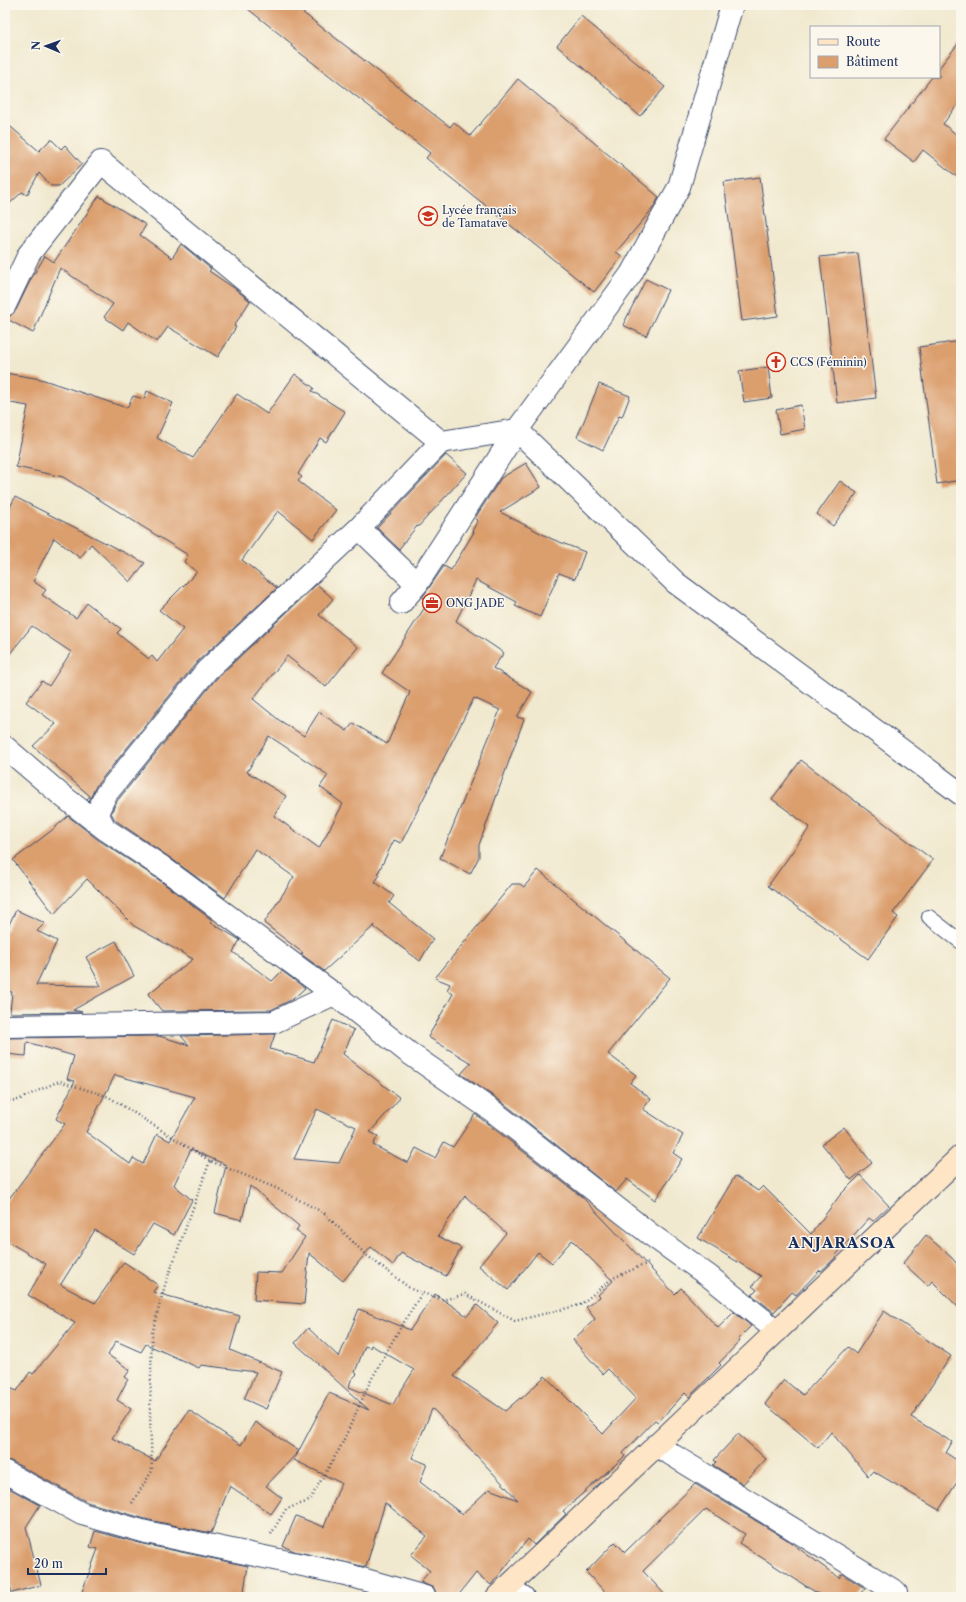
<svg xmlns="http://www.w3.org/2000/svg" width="966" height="1602" viewBox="0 0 966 1602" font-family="'Libre Caslon Text',serif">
<rect width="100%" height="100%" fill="#fbf7ec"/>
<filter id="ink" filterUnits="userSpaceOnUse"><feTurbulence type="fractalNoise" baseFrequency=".025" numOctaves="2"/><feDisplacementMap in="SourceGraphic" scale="8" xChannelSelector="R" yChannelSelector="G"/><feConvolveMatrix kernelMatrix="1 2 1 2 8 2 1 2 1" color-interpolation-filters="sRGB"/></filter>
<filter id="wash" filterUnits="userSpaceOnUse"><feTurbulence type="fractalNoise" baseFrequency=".012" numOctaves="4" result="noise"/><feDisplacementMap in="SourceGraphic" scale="16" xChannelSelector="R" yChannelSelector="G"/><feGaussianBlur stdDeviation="0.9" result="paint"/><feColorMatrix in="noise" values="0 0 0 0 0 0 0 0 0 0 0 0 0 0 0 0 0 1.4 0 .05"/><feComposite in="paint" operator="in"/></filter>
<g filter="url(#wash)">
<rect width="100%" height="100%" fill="#f1e9cf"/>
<g id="blocks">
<path fill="#db9e6d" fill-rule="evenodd" d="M 243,5 L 293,5 L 450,127 L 454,122 L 470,136 L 518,79 L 659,197 L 654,207 L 616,252 L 622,256 L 594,292 L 426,158 L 430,153 L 291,46 L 292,44 Z
M 581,16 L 665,87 L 640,116 L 557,46 Z
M 961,40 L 961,100 L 943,124 L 961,138 L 961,180 L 923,150 L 914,162 L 884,139 L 932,77 L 939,77 L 939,68 Z
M 5,122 L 39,151 L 51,139 L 61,149 L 65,145 L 82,164 L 59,186 L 51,186 L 39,173 L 27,195 L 22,192 L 5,208 Z
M 760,177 L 778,316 L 742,321 L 724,182 Z
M 99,196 L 146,225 L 140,235 L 172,258 L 181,244 L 211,269 L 209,271 L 234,288 L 250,301 L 234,326 L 236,327 L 218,357 L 168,327 L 157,342 L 128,322 L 123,330 L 104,317 L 113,304 L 60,268 L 33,333 L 7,319 L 16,310 L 31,279 L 45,256 L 54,262 Z
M 858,253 L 876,398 L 837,403 L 820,257 Z
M 646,279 L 668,290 L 646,336 L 623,325 Z
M 961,341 L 961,480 L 937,484 L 919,347 Z
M 768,367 L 772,398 L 744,402 L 739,371 Z
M 5,373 L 41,379 L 127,408 L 133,396 L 144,399 L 147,391 L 173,403 L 157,438 L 193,458 L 237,394 L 267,414 L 295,374 L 314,388 L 312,391 L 345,412 L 326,442 L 320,438 L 298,474 L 302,477 L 298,481 L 336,510 L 313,539 L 278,511 L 242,560 L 277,588 L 197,662 L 96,786 L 89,801 L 87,799 L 90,796 L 33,746 L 56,724 L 26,702 L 42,681 L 49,686 L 71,652 L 32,626 L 5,660 L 5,518 L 15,497 L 145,563 L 130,582 L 91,544 L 80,558 L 54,538 L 35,576 L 36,577 L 33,581 L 46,590 L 42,595 L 76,618 L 87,603 L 121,629 L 117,633 L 149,659 L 152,656 L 157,662 L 183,629 L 159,610 L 197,572 L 184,562 L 188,555 L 63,477 L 16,467 L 28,406 L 5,402 Z
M 599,384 L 630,396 L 622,417 L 619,416 L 603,450 L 577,437 L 584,421 Z
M 801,405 L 805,429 L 780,434 L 776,410 Z
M 446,455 L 467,473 L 418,527 L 417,526 L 399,549 L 377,528 Z
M 526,463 L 541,487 L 500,512 L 552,539 L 585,552 L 575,579 L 559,573 L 540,617 L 515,606 L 517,602 L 476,580 L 456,621 L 504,653 L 493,668 L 532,692 L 517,717 L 524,719 L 479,845 L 479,857 L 470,874 L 440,858 L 500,710 L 474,698 L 401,843 L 394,840 L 378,873 L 380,875 L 375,882 L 394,896 L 389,903 L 433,939 L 420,961 L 374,927 L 375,925 L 324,971 L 301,954 L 303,953 L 264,923 L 294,877 L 255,849 L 225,898 L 169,857 L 115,820 L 111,813 L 117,801 L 216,679 L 317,584 L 333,599 L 319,615 L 358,647 L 326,687 L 287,656 L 253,699 L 279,720 L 304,736 L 319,712 L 347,731 L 353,723 L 387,744 L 410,692 L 382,673 L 429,601 L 422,598 L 444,566 L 451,570 L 474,532 L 472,531 L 478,520 L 475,518 L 501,478 ZM 269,736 L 328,775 L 320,787 L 343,804 L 319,848 L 274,816 L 286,796 L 247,772 Z
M 840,481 L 857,493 L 833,526 L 817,514 Z
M 801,760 L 933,860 L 893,913 L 898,917 L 868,959 L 768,886 L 810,827 L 772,799 Z
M 68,816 L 97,839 L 155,877 L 212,920 L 210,922 L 240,940 L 233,952 L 272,981 L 282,971 L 305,988 L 293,999 L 271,1010 L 162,1011 L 148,994 L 193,959 L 134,926 L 87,879 L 54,914 L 13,860 L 51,831 Z
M 538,870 L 670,978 L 608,1054 L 636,1075 L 630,1083 L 651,1099 L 643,1109 L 683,1135 L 673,1153 L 682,1159 L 655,1200 L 627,1179 L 616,1192 L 502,1102 L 461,1074 L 471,1063 L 428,1037 L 453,994 L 447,990 L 450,984 L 435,978 L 512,884 L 520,884 L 524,887 Z
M 16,910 L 45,923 L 37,931 L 57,941 L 36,985 L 101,986 L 86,957 L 116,941 L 134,976 L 73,1010 L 82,1012 L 10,1013 L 12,992 L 5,991 L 5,933 Z
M 333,1020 L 354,1030 L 343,1054 L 400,1098 L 370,1132 L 378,1136 L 373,1145 L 408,1163 L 416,1148 L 435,1158 L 444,1142 L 453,1147 L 475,1114 L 582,1197 L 675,1294 L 681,1288 L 718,1328 L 734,1312 L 751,1326 L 738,1339 L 740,1341 L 719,1363 L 721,1365 L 689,1397 L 685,1393 L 658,1422 L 655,1420 L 623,1453 L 625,1456 L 563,1511 L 566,1514 L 534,1545 L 528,1539 L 491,1585 L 476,1573 L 457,1597 L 437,1597 L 434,1588 L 420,1582 L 430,1571 L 411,1555 L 427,1536 L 385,1503 L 366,1567 L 294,1551 L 283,1546 L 296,1516 L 324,1527 L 341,1483 L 294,1460 L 329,1393 L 369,1410 L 295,1343 L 308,1328 L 339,1357 L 359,1309 L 410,1330 L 435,1294 L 467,1316 L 477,1305 L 498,1323 L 454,1376 L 505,1411 L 520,1398 L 521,1399 L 545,1376 L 603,1434 L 636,1398 L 608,1369 L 603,1374 L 573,1340 L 595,1319 L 586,1307 L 600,1297 L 598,1295 L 613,1281 L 572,1240 L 552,1263 L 538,1252 L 508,1290 L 479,1266 L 506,1233 L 465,1196 L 438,1236 L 461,1248 L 446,1276 L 401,1253 L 393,1265 L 371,1247 L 343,1281 L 309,1253 L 304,1304 L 254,1300 L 256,1272 L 282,1273 L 305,1237 L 296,1231 L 299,1226 L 250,1186 L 242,1220 L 215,1213 L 226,1165 L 191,1149 L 174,1185 L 192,1200 L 174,1235 L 153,1224 L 134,1254 L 95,1230 L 61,1284 L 61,1285 L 95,1303 L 124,1262 L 158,1285 L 153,1292 L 240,1316 L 230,1350 L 282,1372 L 266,1409 L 244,1399 L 256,1372 L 201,1365 L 199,1368 L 146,1344 L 141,1352 L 116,1341 L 108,1355 L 130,1370 L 125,1377 L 128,1379 L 117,1400 L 131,1409 L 112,1438 L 155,1461 L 189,1410 L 241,1445 L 255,1422 L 299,1451 L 266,1486 L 282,1498 L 271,1514 L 230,1486 L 211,1533 L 149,1520 L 87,1502 L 11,1461 L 5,1460 L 5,1386 L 17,1391 L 30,1372 L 33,1374 L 75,1323 L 28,1295 L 46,1264 L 5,1240 L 5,1204 L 65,1124 L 56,1119 L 75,1081 L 67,1079 L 74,1056 L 27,1042 L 26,1056 L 6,1054 L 7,1038 L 159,1036 L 189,1045 L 181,1036 L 275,1034 L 270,1049 L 314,1062 ZM 115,1075 L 195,1097 L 170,1141 L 157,1134 L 143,1164 L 133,1158 L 130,1164 L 86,1132 ZM 317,1109 L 356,1127 L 339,1163 L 294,1159 ZM 371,1345 L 414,1370 L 396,1399 L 393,1405 L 349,1387 L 351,1380 L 357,1374 L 355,1372 L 365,1346 L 370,1348 ZM 432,1409 L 434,1410 L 518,1500 L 489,1489 L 462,1514 L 420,1482 L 427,1464 L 412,1458 Z
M 844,1127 L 872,1163 L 851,1180 L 822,1144 Z
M 860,1175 L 889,1206 L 873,1221 L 869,1218 L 835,1256 L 836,1257 L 831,1262 L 821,1271 L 820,1270 L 796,1295 L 792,1292 L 774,1312 L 752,1295 L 757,1290 L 752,1286 L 761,1276 L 698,1238 L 735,1176 L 758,1191 L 763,1186 L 811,1234 L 840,1195 Z
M 926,1235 L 952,1258 L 961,1269 L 961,1310 L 932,1281 L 928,1286 L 903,1263 Z
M 884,1311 L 951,1356 L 911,1417 L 952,1442 L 946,1453 L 961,1463 L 961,1476 L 939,1510 L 873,1471 L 868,1476 L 831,1432 L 818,1448 L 765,1404 L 784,1380 L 803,1395 L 848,1347 L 856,1354 Z
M 738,1434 L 766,1459 L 743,1484 L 713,1465 L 716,1462 L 714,1460 Z
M 695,1484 L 786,1539 L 839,1578 L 842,1574 L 865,1588 L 860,1594 L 864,1597 L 823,1597 L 739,1543 L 745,1534 L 706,1509 L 643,1571 L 667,1597 L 610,1597 L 586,1572 L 615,1542 L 625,1552 Z
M 5,1486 L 40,1505 L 26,1527 L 41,1585 L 12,1593 L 5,1568 Z
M 95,1531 L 143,1544 L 248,1566 L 243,1597 L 80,1597 L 98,1549 L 90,1547 Z"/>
</g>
</g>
<g filter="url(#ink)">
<use href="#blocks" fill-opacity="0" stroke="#3b4b6f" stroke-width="1"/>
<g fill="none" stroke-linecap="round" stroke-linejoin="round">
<defs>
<path id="lane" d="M 929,917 L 961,942"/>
<path id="street" d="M 732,5 L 679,187 L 631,274 L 517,430 L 676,583 L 961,794
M 5,305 L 29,254 L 101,162 L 441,442 L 517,430
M 441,442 L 359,528 L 207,670 L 106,794 L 97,813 L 105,829 L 162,867 L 334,994 L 409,1053 L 494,1112 L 650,1234 L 710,1277 L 777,1331
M 359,528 L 417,584 L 401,603
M 417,584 L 517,430
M 5,747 L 60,794 L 105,829
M 5,1026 L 274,1022 L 334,994
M 656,1445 L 896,1592 L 894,1597
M 5,1472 L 82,1514 L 146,1532 L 345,1574 L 425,1597
M 507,1587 L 523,1597"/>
<path id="secondary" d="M 497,1597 L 961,1156"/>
</defs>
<use href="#lane" stroke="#3b4b6f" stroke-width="16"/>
<use href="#street" stroke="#3b4b6f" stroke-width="24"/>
<use href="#secondary" stroke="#3b4b6f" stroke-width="24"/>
<path stroke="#3b4b6f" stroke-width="2.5" stroke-dasharray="1 3" stroke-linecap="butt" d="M 5,1101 L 18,1100 L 59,1081 L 109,1097 L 210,1161 L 276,1188 L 324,1213 L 365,1254 L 411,1289 L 443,1300 L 465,1294 L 515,1321 L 580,1305 L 613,1278 L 648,1263
M 132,1503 L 152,1471 L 150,1414 L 152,1333 L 165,1285 L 210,1161
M 271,1534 L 286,1509 L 309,1501 L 340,1448 L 369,1384 L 396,1335 L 422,1293"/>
<use href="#lane" stroke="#fff" stroke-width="14"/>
<use href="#street" stroke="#fff" stroke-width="22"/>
<use href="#secondary" stroke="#fee5c5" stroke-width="22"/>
</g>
</g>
<defs>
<symbol id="school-ring" viewBox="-11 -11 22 22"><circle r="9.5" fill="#fbf7ec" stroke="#c8321e" stroke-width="1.5"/><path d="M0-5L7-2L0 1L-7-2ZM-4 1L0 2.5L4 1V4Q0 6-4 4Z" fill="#c8321e"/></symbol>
<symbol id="church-ring" viewBox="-11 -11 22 22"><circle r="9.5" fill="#fbf7ec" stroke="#c8321e" stroke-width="1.5"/><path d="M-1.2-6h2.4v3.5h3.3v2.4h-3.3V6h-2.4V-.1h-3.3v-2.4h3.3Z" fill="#c8321e"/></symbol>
<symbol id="office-ring" viewBox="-11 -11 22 22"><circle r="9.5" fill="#fbf7ec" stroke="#c8321e" stroke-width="1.5"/><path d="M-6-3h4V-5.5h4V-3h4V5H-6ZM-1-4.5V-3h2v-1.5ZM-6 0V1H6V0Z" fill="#c8321e"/></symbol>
</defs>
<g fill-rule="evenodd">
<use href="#school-ring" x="417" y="205" width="22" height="22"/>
<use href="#church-ring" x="765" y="351" width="22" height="22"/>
<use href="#office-ring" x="421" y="592" width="22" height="22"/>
</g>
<g text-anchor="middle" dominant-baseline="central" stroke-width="3" stroke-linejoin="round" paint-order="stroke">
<g font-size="11" fill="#1b2f5e" stroke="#fbf7ec" text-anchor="start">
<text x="442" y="210">Lycée français<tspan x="442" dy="13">de Tamatave</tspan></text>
<text x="790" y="362">CCS (Féminin)</text>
<text x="446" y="603">ONG JADE</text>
</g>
<g font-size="15" font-weight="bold" letter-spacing="1" fill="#1b2f5e" stroke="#fbf7ec">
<text x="842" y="1242">ANJARASOA</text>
</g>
</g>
<rect width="966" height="1602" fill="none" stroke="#fbf7ec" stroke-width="20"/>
<rect x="810" y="26" width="130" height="52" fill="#fbf7ec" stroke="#a1a7b3"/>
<rect x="818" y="39" width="20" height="6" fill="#fee5c5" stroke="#a1a7b3"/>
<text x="846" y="46" font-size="12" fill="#1b2f5e">Route</text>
<rect x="818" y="56" width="20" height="12" fill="#db9e6d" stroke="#a1a7b3"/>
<text x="846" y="66" font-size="12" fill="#1b2f5e">Bâtiment</text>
<g transform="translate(46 46) rotate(272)" stroke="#fbf7ec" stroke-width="3" paint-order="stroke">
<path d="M0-3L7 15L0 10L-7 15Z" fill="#1b2f5e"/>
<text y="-6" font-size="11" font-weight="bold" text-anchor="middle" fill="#1b2f5e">N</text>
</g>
<path d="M28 1568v6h78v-6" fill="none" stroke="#1b2f5e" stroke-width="2"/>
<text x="34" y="1568" font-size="12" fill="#1b2f5e" stroke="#fbf7ec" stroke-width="3" paint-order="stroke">20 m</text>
</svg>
